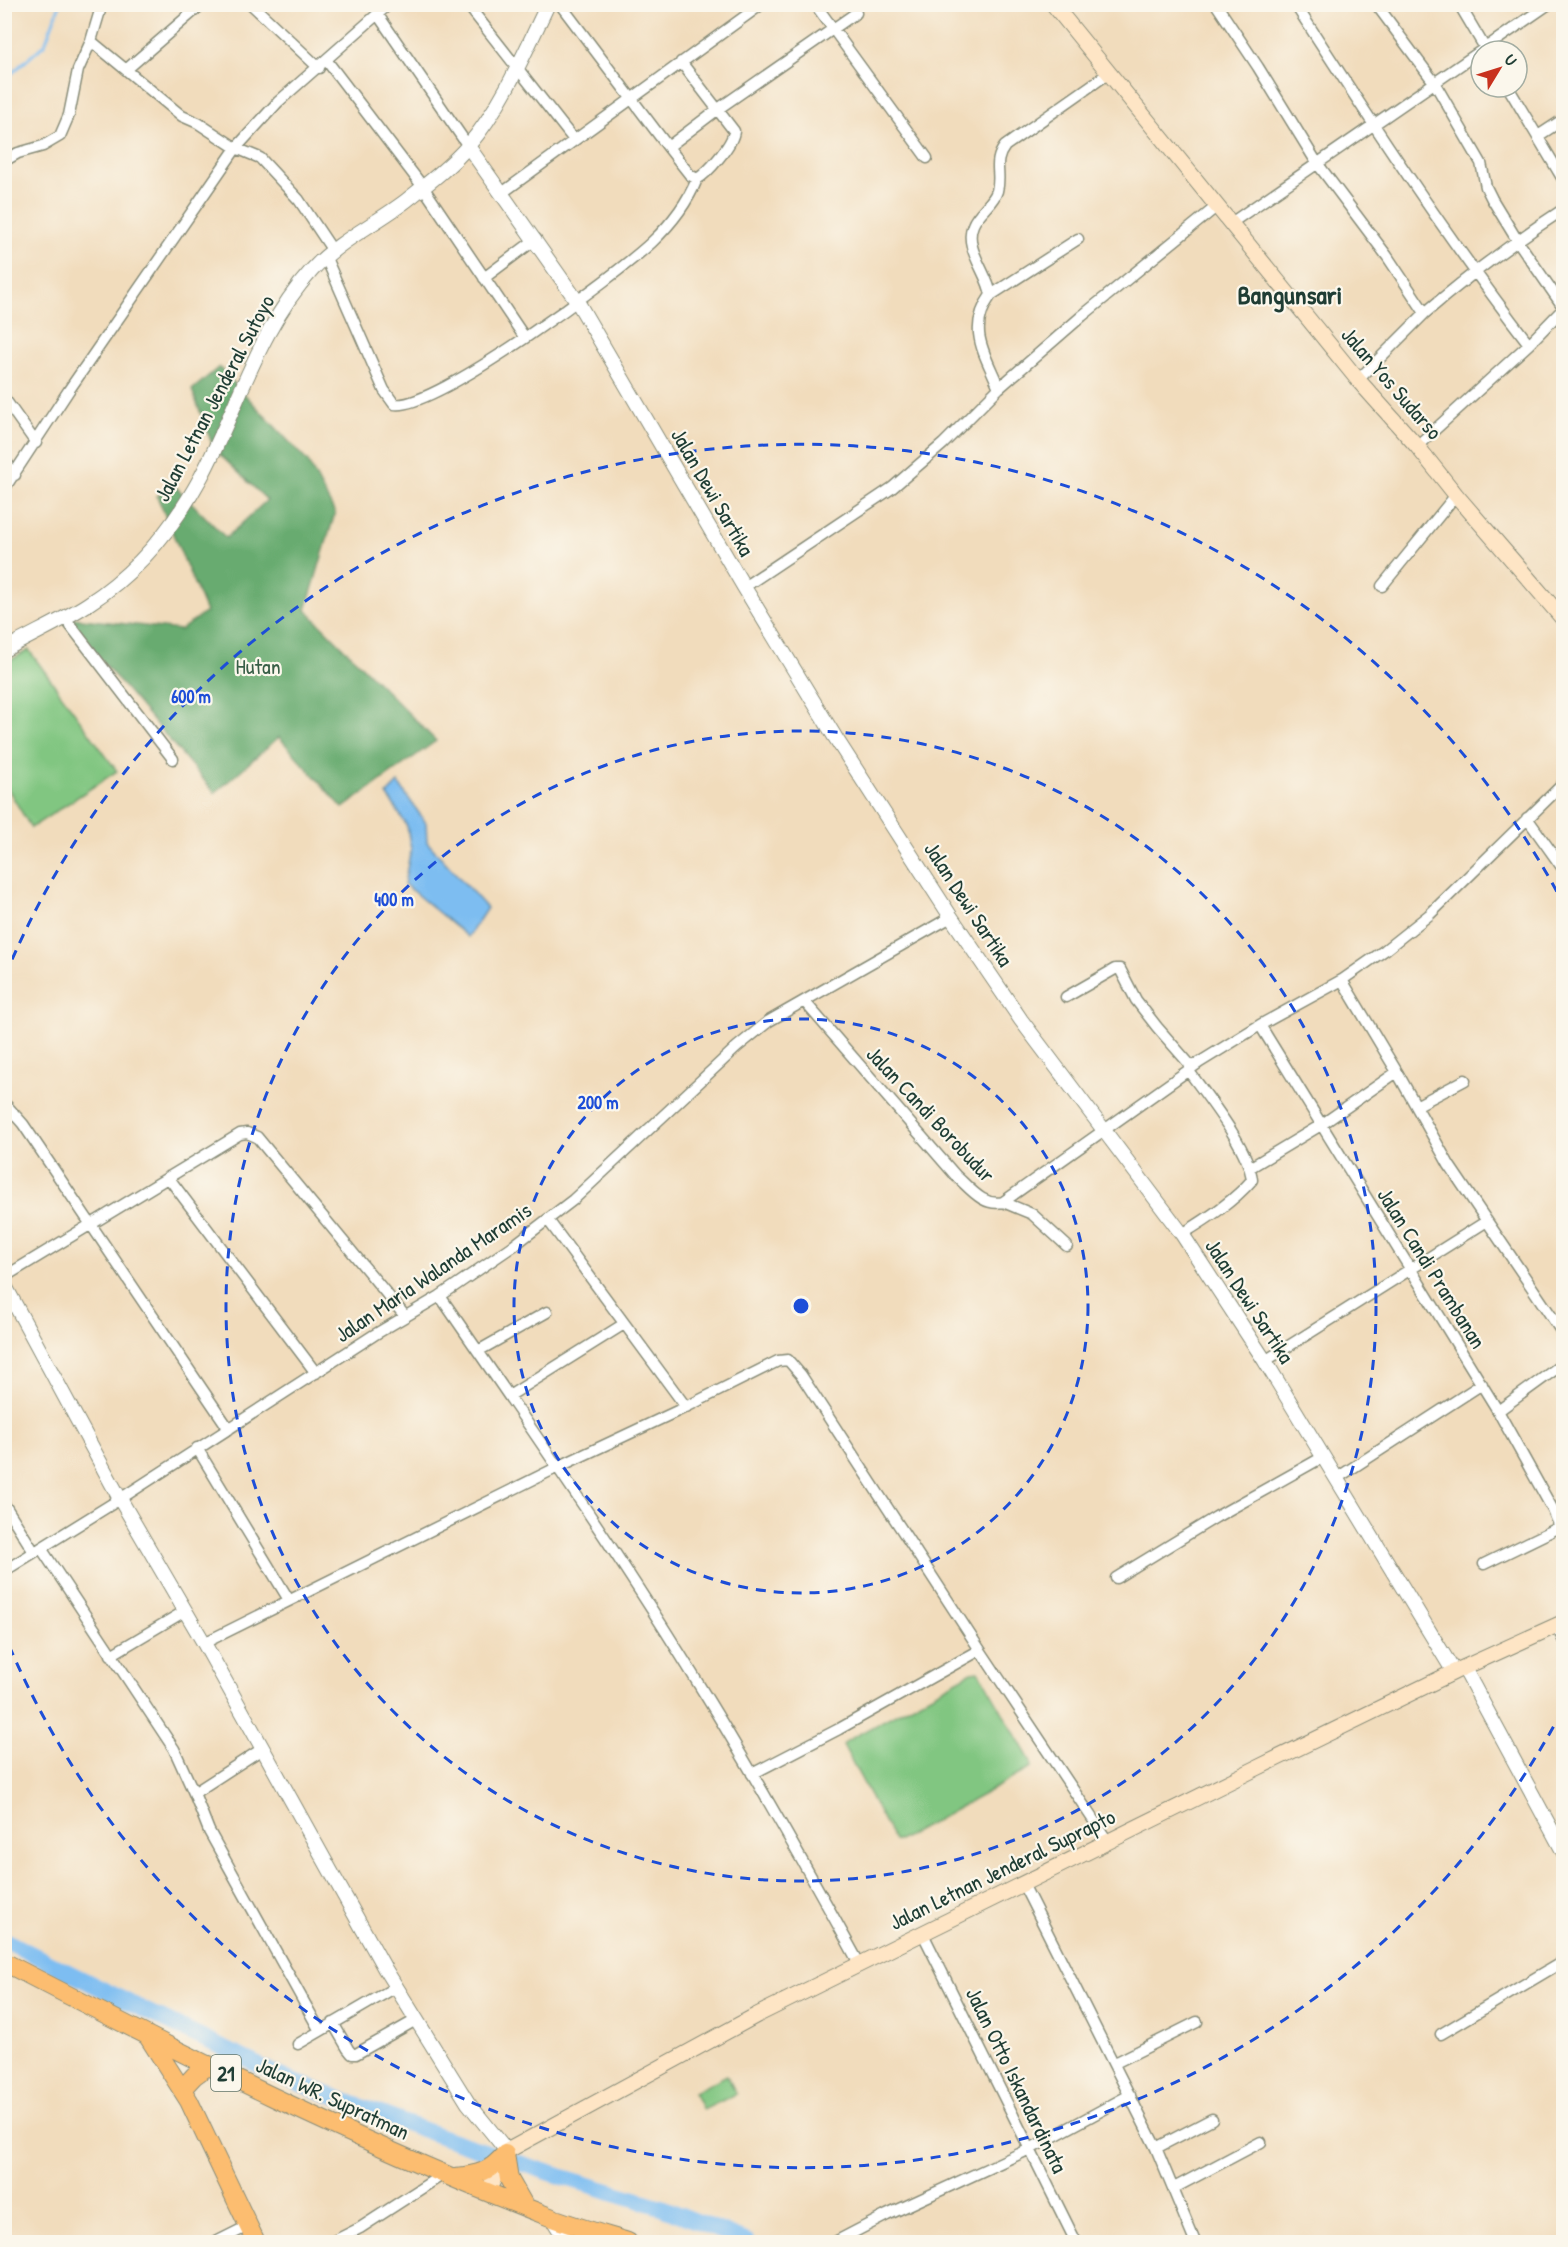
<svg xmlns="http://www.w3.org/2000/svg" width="1568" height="2247" viewBox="0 0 1568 2247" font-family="'Patrick Hand',sans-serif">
<rect width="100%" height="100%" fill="#fbf7ec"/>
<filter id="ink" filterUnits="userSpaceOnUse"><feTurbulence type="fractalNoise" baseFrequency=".0167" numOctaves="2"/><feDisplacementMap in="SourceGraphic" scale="12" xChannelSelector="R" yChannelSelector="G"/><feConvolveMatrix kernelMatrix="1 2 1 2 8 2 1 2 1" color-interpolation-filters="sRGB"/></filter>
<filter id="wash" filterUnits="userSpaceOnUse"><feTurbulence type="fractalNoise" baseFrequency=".008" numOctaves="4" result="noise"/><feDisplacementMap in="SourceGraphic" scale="24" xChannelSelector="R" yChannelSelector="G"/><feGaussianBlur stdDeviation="1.35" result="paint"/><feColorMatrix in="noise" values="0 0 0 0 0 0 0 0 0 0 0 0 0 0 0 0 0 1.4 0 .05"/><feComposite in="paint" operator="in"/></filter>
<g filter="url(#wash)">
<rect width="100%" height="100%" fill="#f1dcbc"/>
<path fill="#81c681" stroke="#50825a" stroke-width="1.5" d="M 29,650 L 117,771 L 31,828 L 5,784 L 5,663 Z
M 979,1671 L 1031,1762 L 1031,1768 L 899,1841 L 894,1840 L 843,1745 L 848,1740 L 972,1672 Z
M 727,2075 L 736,2094 L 703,2110 L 694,2092 Z"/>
<path fill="#68ab6f" stroke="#447452" stroke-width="1.5" d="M 219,367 L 308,462 L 335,513 L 306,610 L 436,741 L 343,808 L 279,737 L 215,793 L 64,617 L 180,630 L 206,612 L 157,496 L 175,486 L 226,538 L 267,500 L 214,449 L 192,390 Z"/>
<path fill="#7dbdf1" stroke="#4e7d92" stroke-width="1.5" d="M 398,783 L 426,823 L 427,842 L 487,908 L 468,937 L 404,884 L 411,849 L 407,826 L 387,794 Z"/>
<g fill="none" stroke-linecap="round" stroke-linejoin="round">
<path stroke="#7dbdf1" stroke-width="3" d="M 4,80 L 45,44 L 60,4"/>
<path stroke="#7dbdf1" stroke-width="16" d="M 4,1940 L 146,2011 L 287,2079 L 448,2139 L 553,2174 L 661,2207 L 748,2242"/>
</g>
</g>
<g filter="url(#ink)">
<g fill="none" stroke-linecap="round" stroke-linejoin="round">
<defs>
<path id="minor" d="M 251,4 L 319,68
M 467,4 L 574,140
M 560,4 L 668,147 L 690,175 L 697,179 C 708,173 733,144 734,131 L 681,62
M 815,4 L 927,158
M 1216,4 L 1258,67 L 1317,163 L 1387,256 L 1425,313 C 1469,275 1515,241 1564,209
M 1295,4 C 1370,120 1445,235 1529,344
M 1376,4 L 1434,82 L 1481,163 L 1486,187 L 1492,199 L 1517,240 L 1564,308
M 378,15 L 468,146
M 91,41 L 182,116 L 198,123 L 236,148 L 260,158 L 299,200 L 333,251
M 1487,51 L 1485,48 L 1549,4
M 327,61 L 423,187 L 525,338
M 127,69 L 202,4
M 1508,87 L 1564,181
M 1538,136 L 1564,119
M 668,147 L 718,109 L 856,13
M 4,161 L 18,153 L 43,146 L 60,136 L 69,115 L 78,70 L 91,41 L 102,4
M 502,193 L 762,4
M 1231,223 L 1485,48 L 1459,4
M 326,258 L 384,390 L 394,404 C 433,412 618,274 652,242 C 671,224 687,204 697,179
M 484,278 L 536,239
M 991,295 L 1078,239
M 1358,380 L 1425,313
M 999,388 C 985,353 966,330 991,295 C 988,273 963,248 973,225 C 978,212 993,204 997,191 C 1002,173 992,163 1005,146 L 1109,73
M 4,398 L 36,443
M 1417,446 L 1529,344 L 1564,308
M 4,459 L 15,475
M 4,489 L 69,390 L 236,148 L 278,102 L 389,4
M 1382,586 L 1456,495
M 744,587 L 892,488 L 943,444 L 999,388 L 1082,316 L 1216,207
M 64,617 L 173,759
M 1527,818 L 1564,870
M 1342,980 L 1397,1072 L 1449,1165 L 1564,1335
M 1066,997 L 1115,969 L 1120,969 L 1136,1000 L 1157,1027 L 1192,1067
M 804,1001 L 956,1176 C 970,1188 983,1207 1003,1202 L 1200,1062 L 1260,1025 L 1342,980 L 1385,950 L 1429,915 L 1564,783
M 1260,1025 L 1498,1411 L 1553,1510 L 1564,1536
M 1416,1106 L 1465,1080
M 4,1107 L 7,1106 L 23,1124 L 229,1429
M 1251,1167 L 1321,1125 L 1397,1072
M 168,1177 L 316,1373
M 1003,1202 L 1032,1214 L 1067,1246
M 548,1220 L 686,1407
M 1182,1234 C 1207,1219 1233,1202 1252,1180 C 1249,1148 1208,1098 1188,1070
M 4,1277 L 240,1134 L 247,1133 L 257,1137 L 405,1316
M 440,1296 C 530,1427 622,1558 704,1693 C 759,1782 810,1874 860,1965
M 478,1351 L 547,1312
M 1265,1361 L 1487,1221
M 509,1396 L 624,1324
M 1498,1411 L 1564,1363
M 197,1448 L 289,1600
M 1337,1478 L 1482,1384
M 4,1504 L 34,1552
M 41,1548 L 174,1749 L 194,1793 L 209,1831 L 320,2031
M 1484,1564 L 1560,1527
M 4,1571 L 120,1499 L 374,1335 L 440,1296 L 513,1246 L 573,1200 L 737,1047 L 769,1021 L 951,917
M 1116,1578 L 1216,1517 L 1323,1457
M 1556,1625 L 1564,1641
M 204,1643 L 558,1467 L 686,1407 L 778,1361 L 788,1360 L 801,1375 L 980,1650
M 111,1655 L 185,1611
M 752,1774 L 839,1729 L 980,1650 L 1108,1842
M 194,1793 L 262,1749
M 1023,1884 L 1156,2148 L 1195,2242
M 923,1934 L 1076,2242
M 333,2023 L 348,2049 L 352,2054 L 356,2054 L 416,2020
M 1441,2034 L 1564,1961
M 298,2044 L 396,1987
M 1115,2063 L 1197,2022
M 1156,2148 L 1212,2119
M 1174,2188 L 1261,2142
M 216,2242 L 248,2226
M 332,2242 L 360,2228 L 442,2175
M 835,2242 L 887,2215 L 1030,2149 L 1130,2095"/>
<path id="tertiary" d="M 468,146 L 577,301 L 744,587 L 835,737 L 951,917 L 1021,1020 L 1182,1234 L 1265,1361 L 1454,1672
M 4,650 C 32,634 62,621 88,604 C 136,573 174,527 201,477 C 238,408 258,329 312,270 C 338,241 376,224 407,200 C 427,184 451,166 468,146 C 501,108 526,50 548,4
M 4,1284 L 120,1499 L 204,1643 L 385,1969 L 468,2103 L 507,2151
M 1464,1668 L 1564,1853
M 552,2218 L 567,2242
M 577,2242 L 602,2234"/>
<path id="secondary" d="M 1053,4 L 1358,380 L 1417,446 L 1456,495 L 1564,620
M 488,2191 L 507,2151 L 757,2015 L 1257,1768 L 1454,1672 L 1564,1622"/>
<path id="trunk" d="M 4,1962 C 183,2055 363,2145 550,2217 C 576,2227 602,2234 628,2242
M 147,2035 L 189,2101 L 256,2242
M 182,2089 L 194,2076 L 209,2065
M 505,2154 L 509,2179 L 525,2207
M 455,2177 C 478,2175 490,2172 505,2154"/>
</defs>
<use href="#minor" stroke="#888c78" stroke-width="13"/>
<use href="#tertiary" stroke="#888c78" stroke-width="16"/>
<use href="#secondary" stroke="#888c78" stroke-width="17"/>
<use href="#trunk" stroke="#888c78" stroke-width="20"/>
<use href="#minor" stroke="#fff" stroke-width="10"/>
<use href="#tertiary" stroke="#fff" stroke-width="14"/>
<use href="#secondary" stroke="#fee5c5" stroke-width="15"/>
<use href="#trunk" stroke="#fcbd6f" stroke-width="18"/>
</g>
</g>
<g fill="none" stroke="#1d4ed8" stroke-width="3" stroke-dasharray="10 8">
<circle cx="801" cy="1306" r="287"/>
<circle cx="801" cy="1306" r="575"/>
<path d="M1562 1711A862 862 0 0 1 5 1636M5 976A862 862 0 0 1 1562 901"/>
</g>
<g text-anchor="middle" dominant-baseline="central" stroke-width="4.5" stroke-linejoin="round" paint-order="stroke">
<rect fill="#fbf7ec" stroke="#61756b" stroke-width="1.5" x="211" y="2055" width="30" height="36" rx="4.5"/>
<g font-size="21" font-weight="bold" fill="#1f3d34">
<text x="226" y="2073">21</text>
</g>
<g font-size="22" fill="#1f3d34" stroke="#fbf7ec">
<text transform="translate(1392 383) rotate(49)">Jalan Yos Sudarso</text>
<text transform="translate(214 398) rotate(-62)">Jalan Letnan Jenderal Sutoyo</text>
<text transform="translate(713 492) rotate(60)">Jalan Dewi Sartika</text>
<text transform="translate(969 904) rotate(57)">Jalan Dewi Sartika</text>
<text transform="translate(931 1114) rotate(47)">Jalan Candi Borobudur</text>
<text transform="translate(1432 1268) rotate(58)">Jalan Candi Prambanan</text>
<text transform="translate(433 1272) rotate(-34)">Jalan Maria Walanda Maramis</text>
<text transform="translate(1250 1301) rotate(57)">Jalan Dewi Sartika</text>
<text transform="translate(1002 1869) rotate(-26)">Jalan Letnan Jenderal Suprapto</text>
<text transform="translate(1017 2080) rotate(64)">Jalan Otto Iskandardinata</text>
<text transform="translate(333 2098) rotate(25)">Jalan WR. Supratman</text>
</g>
<g font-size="22" fill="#385f47" stroke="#fbf7ec">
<text x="258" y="666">Hutan</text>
</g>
<g font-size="26" font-weight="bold" fill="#1f3d34" stroke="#fbf7ec">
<text x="1290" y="294">Bangunsari</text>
</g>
</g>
<circle cx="801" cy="1306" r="9" fill="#1d4ed8" stroke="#fbf7ec" stroke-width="3"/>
<g font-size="18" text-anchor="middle" font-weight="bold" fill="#1d4ed8" stroke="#fbf7ec" stroke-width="4.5" stroke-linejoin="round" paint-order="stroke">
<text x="191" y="703">600 m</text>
<text x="394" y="906">400 m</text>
<text x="598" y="1109">200 m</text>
</g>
<rect width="1568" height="2247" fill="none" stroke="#fbf7ec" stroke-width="24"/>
<g transform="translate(1499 69) rotate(52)"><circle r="28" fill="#fbf7ec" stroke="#a3ada2" stroke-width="1.5"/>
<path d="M0-4.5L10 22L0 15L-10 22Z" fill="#c8321e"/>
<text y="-9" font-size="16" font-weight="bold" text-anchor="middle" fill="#1f3d34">U</text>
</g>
</svg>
